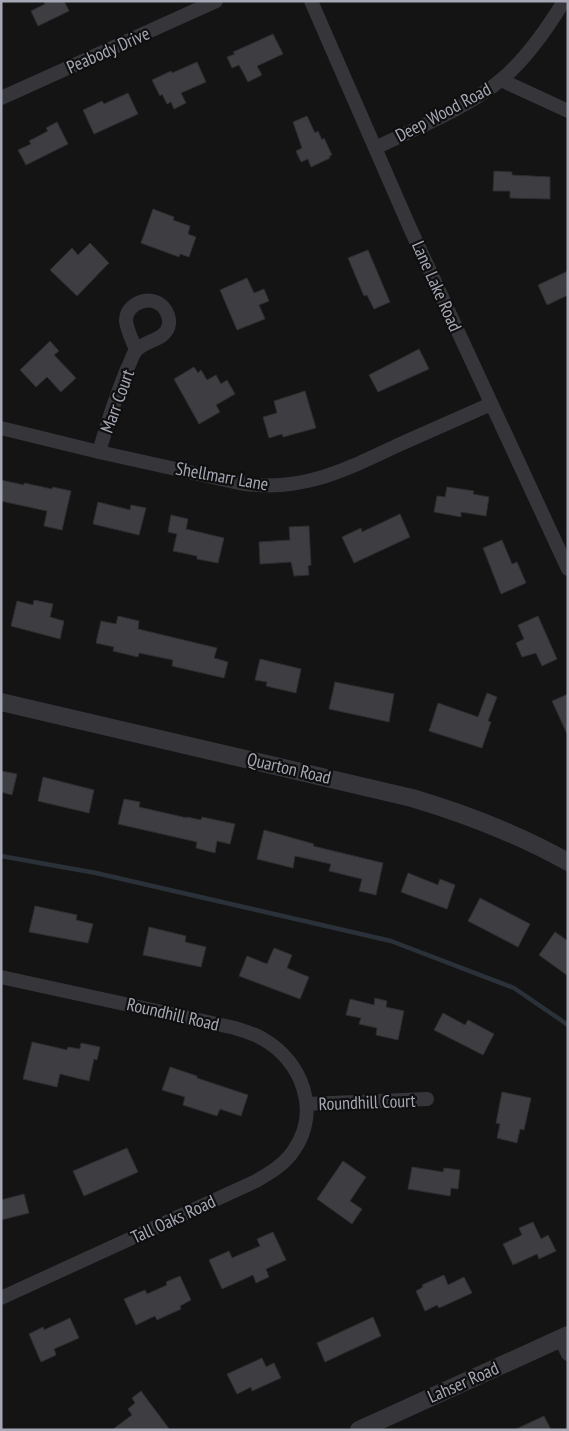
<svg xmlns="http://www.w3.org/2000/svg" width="569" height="1431" viewBox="0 0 569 1431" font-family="'PT Sans Narrow',sans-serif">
<rect width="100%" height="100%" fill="#141415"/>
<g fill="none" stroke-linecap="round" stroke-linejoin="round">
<path stroke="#2b3138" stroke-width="4.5" d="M 1,856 L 96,873 L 391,941 L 514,988 L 568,1025"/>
</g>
<path fill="#3e3e42" stroke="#2e2e31" d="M 44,1 L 64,1 L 69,11 L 38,26 L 31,11 L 45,4 Z
M 273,34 L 283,54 L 257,66 L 262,75 L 248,82 L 239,65 L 232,68 L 227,57 L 235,54 L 233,52 Z
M 197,62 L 206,82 L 181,93 L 186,103 L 174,109 L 171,102 L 167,104 L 162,94 L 160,96 L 152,80 L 171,71 L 172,73 Z
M 128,93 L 138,114 L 94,134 L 83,110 L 102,101 L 104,104 Z
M 307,116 L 315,133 L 318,131 L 322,140 L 324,138 L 332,155 L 329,156 L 330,158 L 311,167 L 308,159 L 301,162 L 296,151 L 302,148 L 293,122 Z
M 57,122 L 68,144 L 26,165 L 18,150 L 31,144 L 29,141 L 48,131 L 46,128 Z
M 494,171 L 512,172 L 512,175 L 550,177 L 550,199 L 510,198 L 510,191 L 493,191 Z
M 153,209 L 174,217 L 173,220 L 190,226 L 188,234 L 196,237 L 189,257 L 180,254 L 179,257 L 141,243 Z
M 90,243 L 109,263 L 77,296 L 50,270 L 72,248 L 78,255 Z
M 368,250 L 390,302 L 374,309 L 367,295 L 364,296 L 348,258 Z
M 568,271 L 568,295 L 547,305 L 538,285 Z
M 247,278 L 254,293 L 264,289 L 269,301 L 259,305 L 265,319 L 237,330 L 220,290 Z
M 50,341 L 59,351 L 54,355 L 76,378 L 61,392 L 47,377 L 36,387 L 20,370 Z
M 419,349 L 429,369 L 378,392 L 369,375 Z
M 194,367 L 198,373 L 201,370 L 207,380 L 216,375 L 221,384 L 227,380 L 235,394 L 216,405 L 220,412 L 199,424 L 174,379 Z
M 305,391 L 316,428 L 283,437 L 282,434 L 269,438 L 263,417 L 277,413 L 274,401 Z
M 1,480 L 24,485 L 24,483 L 52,489 L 53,487 L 71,491 L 62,530 L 44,526 L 47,511 L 1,501 Z
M 447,487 L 474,491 L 473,494 L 489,497 L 486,516 L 461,512 L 461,517 L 434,512 L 437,496 L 445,497 Z
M 98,502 L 130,510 L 131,505 L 146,508 L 139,535 L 93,524 Z
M 400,514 L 410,537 L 354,563 L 342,537 L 361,528 L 362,532 Z
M 171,515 L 188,519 L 186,529 L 224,538 L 218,563 L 197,559 L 197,556 L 173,551 L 177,534 L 168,532 Z
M 309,526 L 311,565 L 308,566 L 309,575 L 294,576 L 291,562 L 260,564 L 259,542 L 290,540 L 289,527 Z
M 502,540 L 512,564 L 517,562 L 526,583 L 501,594 L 483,548 Z
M 34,600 L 53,604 L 50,617 L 64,621 L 60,639 L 11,626 L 17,601 L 33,605 Z
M 118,616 L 139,621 L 138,629 L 217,648 L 214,658 L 228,662 L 224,678 L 172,666 L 173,660 L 139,653 L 138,657 L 113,651 L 114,647 L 96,643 L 101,621 L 116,624 Z
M 538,616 L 557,659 L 542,666 L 536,653 L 522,657 L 516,643 L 524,639 L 518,625 Z
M 260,659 L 301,669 L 296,693 L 266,686 L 267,682 L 255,680 Z
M 335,682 L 394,694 L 389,722 L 329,709 Z
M 487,693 L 497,697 L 488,721 L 491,722 L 482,748 L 429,731 L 438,703 L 478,717 Z
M 568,694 L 568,736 L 552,701 Z
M 1,771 L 17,774 L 12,795 L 1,792 Z
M 43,777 L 94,790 L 89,813 L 38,801 Z
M 124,799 L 140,802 L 139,807 L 187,818 L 187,817 L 201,820 L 202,817 L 235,824 L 230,844 L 217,841 L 215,853 L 196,848 L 197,842 L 118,824 Z
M 264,830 L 314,844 L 313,846 L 383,863 L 376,895 L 359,891 L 362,879 L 329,871 L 331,864 L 295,856 L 293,868 L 257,859 Z
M 408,873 L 438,885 L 440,879 L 455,885 L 447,909 L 401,892 Z
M 480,898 L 530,924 L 518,947 L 468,921 Z
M 35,906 L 77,915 L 76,920 L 93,924 L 88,943 L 29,932 Z
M 149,927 L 186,936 L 185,942 L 206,947 L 201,967 L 143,955 Z
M 555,932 L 568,941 L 568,976 L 539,955 Z
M 274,948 L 292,955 L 287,968 L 309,977 L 300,999 L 239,976 L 247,956 L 267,964 Z
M 375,998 L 387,1001 L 386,1007 L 404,1011 L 398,1040 L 376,1035 L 377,1028 L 359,1024 L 361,1018 L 346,1015 L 350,999 L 374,1005 Z
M 443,1013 L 465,1025 L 468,1020 L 494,1034 L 483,1055 L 434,1030 Z
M 32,1042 L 67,1050 L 68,1047 L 80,1049 L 81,1043 L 100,1047 L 97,1060 L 94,1059 L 89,1081 L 60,1074 L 57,1087 L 23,1079 Z
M 170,1067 L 197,1076 L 197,1078 L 248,1095 L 241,1116 L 220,1109 L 217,1116 L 183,1105 L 185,1097 L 162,1090 Z
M 502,1092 L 531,1098 L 524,1130 L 520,1129 L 517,1143 L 497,1138 L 500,1124 L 496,1123 Z
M 127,1148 L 138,1172 L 84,1196 L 73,1171 Z
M 343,1161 L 366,1177 L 350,1201 L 362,1209 L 352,1224 L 317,1199 Z
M 412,1167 L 443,1172 L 444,1168 L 460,1170 L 458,1189 L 451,1188 L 450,1196 L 408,1189 Z
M 24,1194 L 29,1213 L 1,1220 L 1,1200 Z
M 533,1222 L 541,1239 L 548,1235 L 556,1251 L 539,1259 L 537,1254 L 513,1265 L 503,1244 L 522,1235 L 519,1228 Z
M 273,1232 L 286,1260 L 266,1269 L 269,1277 L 256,1283 L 253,1275 L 222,1289 L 209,1260 L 229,1251 L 232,1258 L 260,1246 L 257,1239 Z
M 444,1275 L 448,1285 L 464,1277 L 472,1293 L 439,1308 L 437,1305 L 425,1311 L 416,1291 L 423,1287 L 422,1285 Z
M 180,1276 L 191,1300 L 180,1306 L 181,1309 L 157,1320 L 155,1316 L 136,1325 L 124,1299 L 145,1290 L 147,1294 L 167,1285 L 166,1282 Z
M 373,1317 L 381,1336 L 325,1362 L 317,1343 Z
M 70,1318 L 79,1338 L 54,1349 L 56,1355 L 41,1362 L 29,1334 L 43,1327 L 44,1330 Z
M 262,1358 L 266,1367 L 274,1363 L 281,1378 L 252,1391 L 251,1387 L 237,1394 L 227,1374 Z
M 141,1391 L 170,1430 L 112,1430 L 132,1415 L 128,1409 L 135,1403 L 132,1398 Z
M 544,1416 L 551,1430 L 514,1430 Z"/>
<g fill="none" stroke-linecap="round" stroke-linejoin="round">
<path stroke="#35353a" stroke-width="14" d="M 311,1 L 410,228 L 568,569
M 501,80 L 568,111
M 1,98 L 216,1
M 375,148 C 416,128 468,108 502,79 C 527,58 547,29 564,1
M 1,428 L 99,452 L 239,483 C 300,493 343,471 396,446 C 428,432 459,418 491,404
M 99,452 C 107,424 116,396 127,369 C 130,364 132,356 135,352 C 143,340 167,341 169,324 C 170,315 164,305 156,302 C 143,297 126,306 126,321 C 127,330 133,342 136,350
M 1,977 L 235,1028 C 244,1031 255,1034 263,1039 C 302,1061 321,1111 294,1150 C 285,1164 270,1173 256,1181 L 1,1298
M 307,1104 L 427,1099
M 560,1338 L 568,1354"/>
<path stroke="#35353a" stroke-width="18" d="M 1,702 L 412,798 C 466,814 518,834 568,862
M 359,1430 L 568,1335"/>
</g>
<g text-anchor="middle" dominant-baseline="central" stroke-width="4.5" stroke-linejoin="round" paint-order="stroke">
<g font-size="18" fill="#a6a9b5" stroke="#0f0f10">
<text transform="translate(108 50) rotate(-24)">Peabody Drive</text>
<text transform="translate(443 112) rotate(-28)">Deep Wood Road</text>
<text transform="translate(437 286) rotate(66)">Lane Lake Road</text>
<text transform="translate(117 401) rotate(-70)">Marr Court</text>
<text transform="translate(222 476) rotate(10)">Shellmarr Lane</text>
<text transform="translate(289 768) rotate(13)">Quarton Road</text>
<text transform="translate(173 1014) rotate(13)">Roundhill Road</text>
<text transform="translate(367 1102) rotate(-2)">Roundhill Court</text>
<text transform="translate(173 1219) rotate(-25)">Tall Oaks Road</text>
<text transform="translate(463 1382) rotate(-24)">Lahser Road</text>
</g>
</g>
<rect width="569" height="1431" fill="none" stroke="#a6a9b5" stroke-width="5"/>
</svg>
